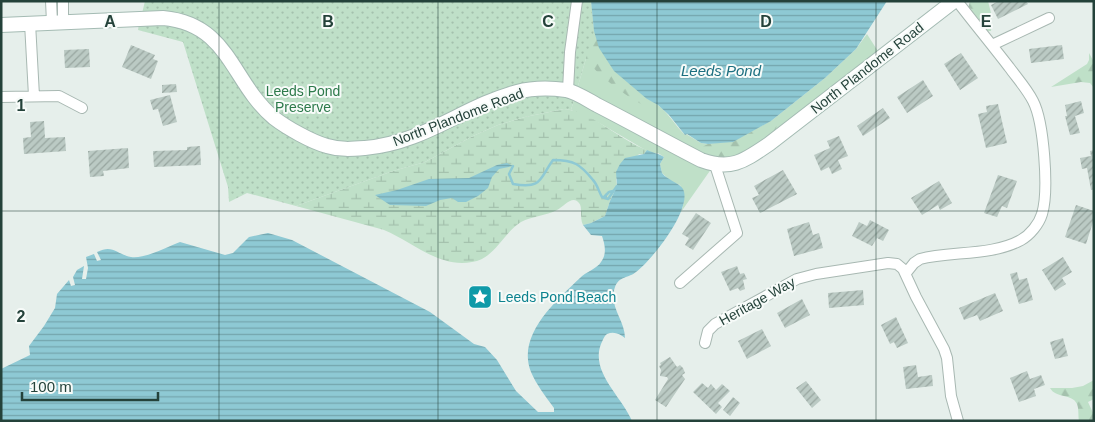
<svg xmlns="http://www.w3.org/2000/svg" width="1095" height="422" viewBox="0 0 1095 422" font-family="Arial,sans-serif">
<defs>
<pattern id="forest-firs" width="22" height="20" patternUnits="userSpaceOnUse" patternTransform="scale(1.25)"><rect width="22" height="20" fill="#bfe0c8"/><path d="M5 1l3.5 6h-7zM16 11l3.5 6h-7z" fill="#a4c1ad"/></pattern>
<pattern id="wetland-marsh" width="20" height="14" patternUnits="userSpaceOnUse" patternTransform="scale(1.25)"><rect width="20" height="14" fill="#bfe0c8"/><path d="M1 5h8M5 5V1M11 12h8M15 12V8" fill="none" stroke="#a4c1ad"/></pattern>
<pattern id="park-dots" width="8" height="8" patternUnits="userSpaceOnUse" patternTransform="scale(1.25)"><rect width="8" height="8" fill="#bfe0c8"/><path d="M2 2h.1M6 6h.1" fill="none" stroke="#a4c1ad" stroke-width="1.8" stroke-linecap="round"/></pattern>
<pattern id="water-rules" width="6" height="5" patternUnits="userSpaceOnUse" patternTransform="scale(1.25)"><rect width="6" height="5" fill="#8ec9d4"/><path d="M0 2.5h6" fill="none" stroke="#74a5ad"/></pattern>
<pattern id="building-hatch" width="6" height="6" patternUnits="userSpaceOnUse" patternTransform="scale(1.25)"><rect width="6" height="6" fill="#bbcac4"/><path d="M-1 1l2-2M0 6l6-6M5 7l2-2" fill="none" stroke="#98a6a0"/></pattern>
</defs>
<rect width="100%" height="100%" fill="#e6efeb"/>
<path fill="#bfe0c8" d="M 594,31 L 647,99 C 665,106 672,122 685,135 L 686,134 L 701,143 L 708,144 L 733,141 L 771,121 L 825,78 L 856,49 L 867,34 L 881,56 L 769,144 L 714,165 L 681,212 C 685,201 685,196 680,185 L 672,182 L 662,173 L 660,164 L 664,157 L 658,153 L 652,153 L 642,148 L 601,124 L 571,110 Z"/>
<path fill="url(#forest-firs)" d="M 591,1 L 594,31 L 614,71 L 647,99 L 654,111 C 635,102 578,66 580,42 C 580,31 588,13 591,1 Z
M 970,1 L 988,1 L 992,17 L 991,31 L 987,31 L 968,9 Z
M 1089,53 L 1094,62 L 1094,88 L 1090,83 L 1081,82 L 1051,87 L 1087,64 L 1089,60 Z
M 771,121 L 779,122 L 773,134 L 741,157 L 721,159 L 711,156 L 702,147 L 708,144 L 733,142 Z
M 1094,380 L 1094,399 L 1088,402 L 1094,415 L 1094,421 L 1079,421 C 1078,416 1079,409 1077,404 C 1072,393 1056,399 1050,388 L 1072,388 L 1083,386 Z"/>
<path fill="url(#wetland-marsh)" d="M 564,109 C 591,111 621,141 647,150 L 644,154 L 639,154 L 616,179 L 617,186 L 610,201 L 605,216 L 591,223 L 583,225 C 579,217 583,207 579,203 C 573,194 563,207 557,210 C 546,216 532,216 521,222 C 503,233 495,259 472,262 C 438,268 413,242 384,230 C 375,227 364,225 355,222 C 335,217 316,211 296,206 L 393,171 L 425,162 L 473,136 L 498,125 L 525,117 Z"/>
<path fill="url(#park-dots)" d="M 145,1 L 591,1 L 594,31 L 571,110 L 564,109 L 525,117 L 498,125 L 473,136 L 425,162 L 393,171 L 296,206 L 247,193 L 229,202 L 228,187 L 183,42 L 138,30 Z"/>
<path fill="url(#water-rules)" d="M 591,1 L 887,1 L 856,49 L 825,78 L 771,121 L 733,142 L 708,144 L 701,143 L 687,134 L 685,135 L 669,115 L 658,105 L 647,99 L 614,71 L 599,48 L 594,31 Z
M 647,150 C 653,153 658,153 664,157 L 660,164 L 662,173 C 667,180 680,183 683,189 C 693,209 651,261 636,272 C 629,278 619,276 615,287 C 608,306 625,320 625,338 C 620,334 614,331 607,334 C 604,336 603,340 601,344 C 590,372 622,397 632,421 L 1,421 L 1,369 L 30,355 L 29,346 L 44,326 L 55,308 L 57,294 L 69,280 L 71,286 L 75,285 L 73,277 L 77,270 L 84,266 L 82,279 L 86,279 L 88,268 L 86,257 L 94,254 L 97,261 L 101,260 L 97,252 C 113,244 116,254 131,257 C 145,259 167,247 180,242 L 225,255 L 233,253 L 249,237 L 268,233 L 292,240 L 430,312 L 474,344 L 485,347 L 497,360 L 516,391 L 538,412 L 554,412 L 554,408 C 546,397 536,384 531,372 C 516,335 557,300 580,278 C 585,272 597,269 601,262 C 607,254 605,245 602,236 L 591,235 L 583,225 L 591,223 L 605,216 L 610,201 L 617,186 L 616,172 L 620,164 L 625,158 L 644,154 Z
M 507,163 L 513,166 L 499,169 L 492,177 L 488,188 L 478,196 L 466,202 L 458,202 L 452,198 L 440,200 L 426,206 L 390,205 L 375,195 L 397,190 L 429,179 L 469,178 L 497,165 Z"/>
<g fill="none" stroke-linecap="round" stroke-linejoin="round">
<path stroke="#8ec9d4" stroke-width="2.5" d="M 513,166 L 509,174 L 513,184 C 543,189 539,179 553,160 C 574,160 580,164 593,180 C 597,184 599,192 602,197 L 608,199 L 617,186
M 604,197 L 609,192 L 613,191"/>
</g>
<path fill="url(#building-hatch)" d="M 999,1 L 1026,1 L 1028,4 L 998,19 L 991,5 Z
M 131,45 L 155,55 L 153,59 L 158,61 L 151,79 L 122,67 Z
M 1062,45 L 1064,59 L 1031,63 L 1029,49 Z
M 89,49 L 90,67 L 65,68 L 64,50 Z
M 961,53 L 978,78 L 960,90 L 944,64 Z
M 923,80 L 933,96 L 907,113 L 897,97 Z
M 176,84 L 177,92 L 162,93 L 162,85 Z
M 170,95 L 177,122 L 163,126 L 158,109 L 153,110 L 150,100 Z
M 1081,101 L 1084,113 L 1075,116 L 1080,133 L 1070,135 L 1065,116 L 1067,116 L 1065,105 Z
M 998,104 L 1007,143 L 986,148 L 978,114 L 987,112 L 986,106 Z
M 883,108 L 890,118 L 863,136 L 857,126 Z
M 44,121 L 45,138 L 65,137 L 66,151 L 24,154 L 23,138 L 31,137 L 30,122 Z
M 839,136 L 848,156 L 838,160 L 842,169 L 832,174 L 829,167 L 821,171 L 814,155 L 830,148 L 827,141 Z
M 200,146 L 201,165 L 154,167 L 153,151 L 187,150 L 187,147 Z
M 128,148 L 129,168 L 103,171 L 104,176 L 90,177 L 88,151 Z
M 1094,150 L 1094,189 L 1091,190 L 1087,168 L 1082,169 L 1080,158 L 1091,156 L 1090,151 Z
M 783,170 L 797,194 L 760,213 L 752,198 L 759,195 L 754,186 Z
M 998,175 L 1017,181 L 1007,208 L 1002,206 L 997,217 L 984,213 Z
M 939,181 L 952,203 L 940,210 L 938,205 L 922,215 L 911,198 Z
M 1076,205 L 1094,211 L 1094,219 L 1086,244 L 1065,237 Z
M 696,213 L 711,223 L 693,250 L 685,245 L 689,238 L 682,234 Z
M 870,220 L 889,230 L 883,241 L 877,238 L 872,246 L 852,236 L 859,222 L 867,226 Z
M 809,222 L 813,235 L 819,233 L 823,248 L 794,256 L 787,229 Z
M 1063,257 L 1072,272 L 1062,278 L 1066,284 L 1055,291 L 1042,270 Z
M 737,266 L 740,274 L 744,273 L 747,279 L 743,280 L 745,289 L 740,291 L 738,288 L 730,291 L 721,272 Z
M 1017,272 L 1019,280 L 1027,278 L 1033,300 L 1019,304 L 1010,274 Z
M 863,290 L 864,305 L 829,308 L 828,293 Z
M 995,293 L 1003,311 L 980,321 L 977,315 L 964,320 L 959,308 Z
M 802,299 L 810,315 L 785,328 L 777,313 Z
M 896,317 L 908,343 L 897,348 L 894,342 L 890,344 L 881,325 Z
M 762,329 L 771,346 L 747,359 L 738,341 Z
M 1063,338 L 1068,356 L 1055,359 L 1050,342 Z
M 670,357 L 677,367 L 680,365 L 683,368 L 685,373 L 682,375 L 685,379 L 666,407 L 655,400 L 668,379 L 667,377 L 660,376 L 661,370 L 659,366 L 661,365 L 660,363 Z
M 916,365 L 918,377 L 932,375 L 933,386 L 906,389 L 903,367 Z
M 1027,371 L 1030,379 L 1041,375 L 1045,385 L 1034,389 L 1036,396 L 1019,402 L 1010,378 Z
M 806,381 L 821,400 L 812,408 L 796,388 Z
M 702,383 L 708,388 L 711,384 L 716,390 L 722,384 L 730,391 L 718,403 L 722,407 L 716,414 L 693,392 Z
M 733,397 L 740,403 L 730,416 L 723,410 Z"/>
<g fill="none" stroke-linecap="round" stroke-linejoin="round">
<defs>
<path id="minor" d="M 51,1 L 52,22
M 63,1 L 63,22
M 30,23 L 34,96
M 992,45 L 1049,18
M 568,90 L 570,52 L 577,1
M 1,97 L 59,96 L 82,108
M 906,273 L 914,263 L 920,259 C 951,251 992,256 1021,240 C 1030,235 1039,224 1042,214 C 1049,191 1044,122 1033,101 C 1027,89 1017,78 1009,67 C 992,45 974,23 957,1
M 680,283 L 737,233 L 715,165
M 705,343 L 708,331 L 715,324 L 797,279 L 816,274 L 888,263 L 897,264 L 903,269 L 916,297 L 944,349 L 947,358 L 951,396 L 958,421"/>
<path id="secondary" d="M 1,25 L 163,18 C 230,24 231,82 274,118 C 287,128 312,142 327,146 C 340,150 352,149 365,148 C 424,143 464,106 517,92 C 532,88 551,88 566,90 C 576,92 588,100 597,105 C 632,123 666,142 701,160 C 731,171 744,161 769,144 L 954,1"/>
</defs>
<use href="#minor" stroke="#a8b8b2" stroke-width="12"/>
<use href="#secondary" stroke="#a4bbb3" stroke-width="16"/>
<use href="#minor" stroke="#fff" stroke-width="10"/>
<use href="#secondary" stroke="#fff" stroke-width="14"/>
</g>
<path fill="none" stroke="#24423a" stroke-width="1" stroke-opacity="0.55" d="M 219,1 L 219,421M 438,1 L 438,421M 657,1 L 657,421M 876,1 L 876,421M 1,211 L 1094,211"/>
<defs>
<symbol id="sight-square" viewBox="-11 -11 22 22"><rect x="-9" y="-9" width="18" height="18" rx="4" fill="#0f9aa8" stroke="#f7fbf9"/><path d="M0-6L1.8-2.2L6-1.7L2.9 1.2L3.7 5.4L0 3.3L-3.7 5.4L-2.9 1.2L-6-1.7L-1.8-2.2Z" fill="#fff"/></symbol>
</defs>
<g fill-rule="evenodd">
<use href="#sight-square" x="466" y="283" width="28" height="28"/>
</g>
<g text-anchor="middle" dominant-baseline="central" stroke-width="4" stroke-linejoin="round" paint-order="stroke">
<g font-size="14" fill="#24423a" stroke="#f7fbf9">
<text transform="translate(867 68) rotate(-38)">North Plandome Road</text>
<text transform="translate(458 117) rotate(-21)">North Plandome Road</text>
<text transform="translate(757 301) rotate(-29)">Heritage Way</text>
</g>
<g font-size="14" fill="#2d7a4b" stroke="#f7fbf9">
<text x="303" y="91">Leeds Pond<tspan x="303" dy="16">Preserve</tspan></text>
</g>
<g font-size="14" fill="#0d838f" stroke="#f7fbf9" text-anchor="start">
<text x="498" y="297">Leeds Pond Beach</text>
</g>
<g font-size="15" font-style="italic" fill="#1c6f80" stroke="#f7fbf9">
<text x="721" y="70">Leeds Pond</text>
</g>
</g>
<g font-size="16" text-anchor="middle" font-weight="bold" fill="#24423a" stroke="#f7fbf9" stroke-width="4" stroke-linejoin="round" paint-order="stroke">
<text x="110" y="27">A</text>
<text x="328" y="27">B</text>
<text x="548" y="27">C</text>
<text x="766" y="27">D</text>
<text x="986" y="27">E</text>
<text x="21" y="111">1</text>
<text x="21" y="322">2</text>
</g>
<rect width="1095" height="422" fill="none" stroke="#24423a" stroke-width="5"/>
<path d="M22 392v8h136v-8" fill="none" stroke="#24423a" stroke-width="2.5"/>
<text x="30" y="392" font-size="15" fill="#24423a" stroke="#f7fbf9" stroke-width="4" paint-order="stroke">100 m</text>
</svg>
